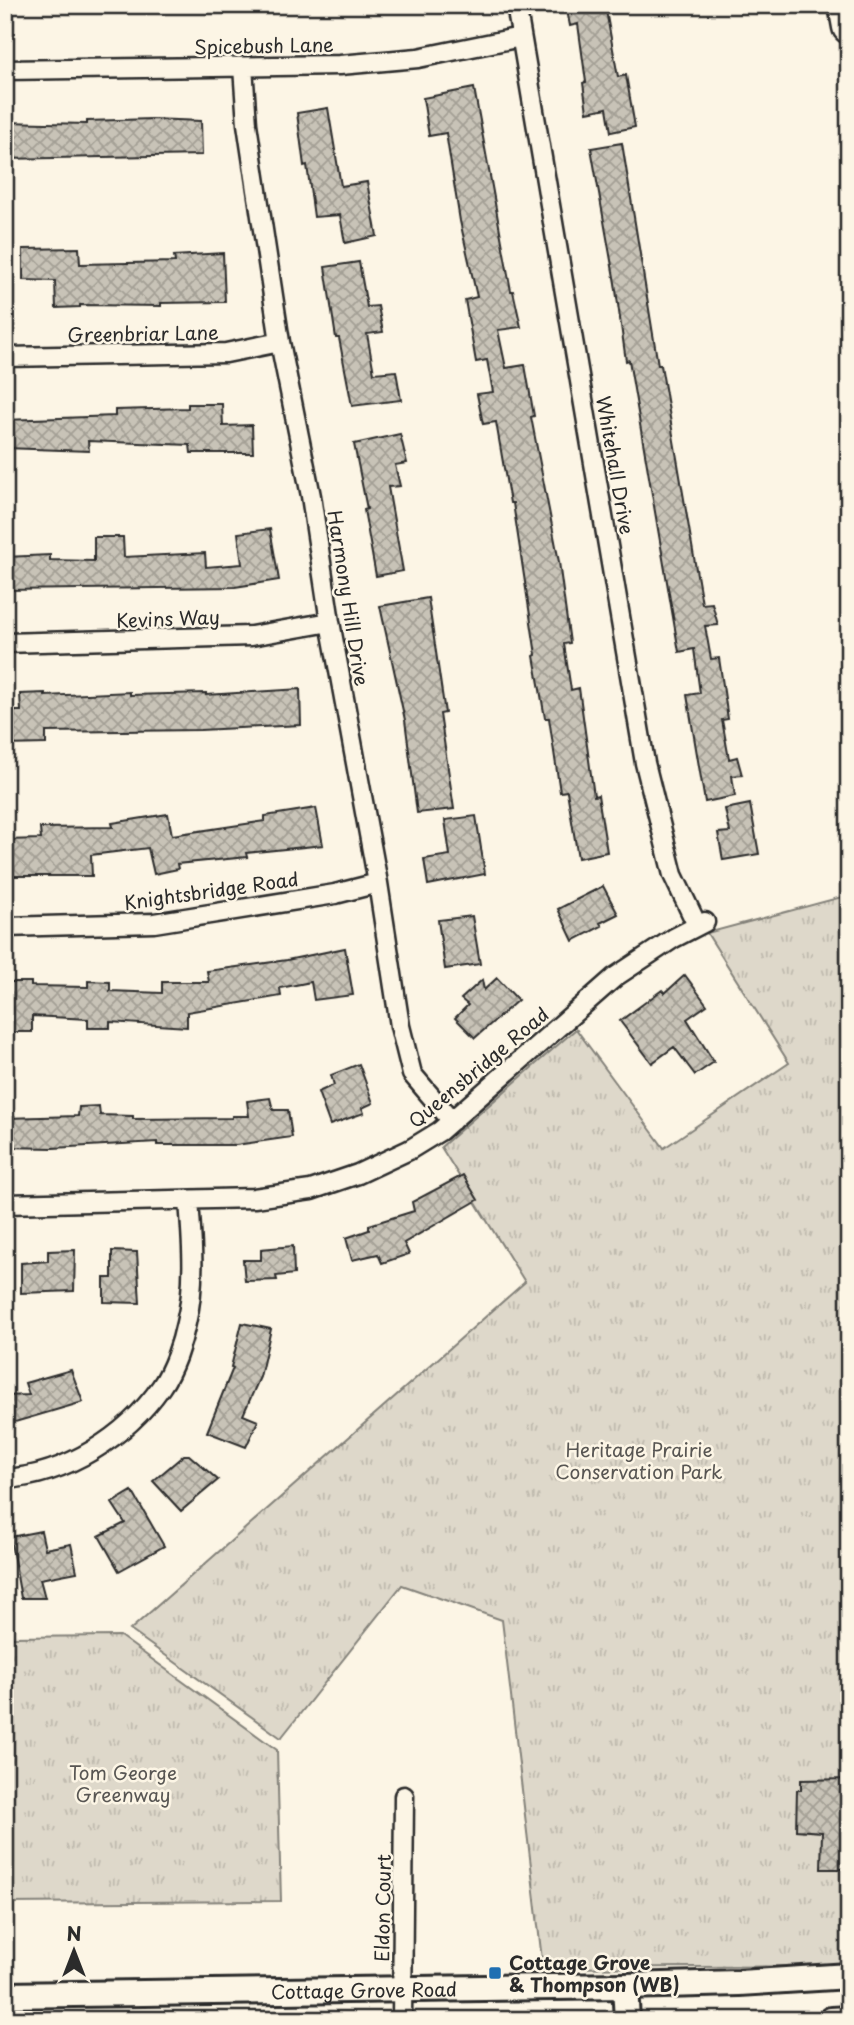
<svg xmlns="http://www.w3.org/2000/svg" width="854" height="2025" viewBox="0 0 854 2025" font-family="'Playpen Sans',sans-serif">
<defs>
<pattern id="park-tufts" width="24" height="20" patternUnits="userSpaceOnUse" patternTransform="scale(1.75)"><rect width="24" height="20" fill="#ded8ca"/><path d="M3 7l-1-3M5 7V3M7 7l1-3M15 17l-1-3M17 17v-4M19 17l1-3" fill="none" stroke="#bfbaae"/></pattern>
<pattern id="building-cross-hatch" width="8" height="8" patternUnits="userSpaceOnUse" patternTransform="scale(1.75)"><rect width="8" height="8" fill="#c8c3b7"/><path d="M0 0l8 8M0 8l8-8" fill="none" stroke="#a39f95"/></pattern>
</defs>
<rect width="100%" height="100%" fill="#fcf5e5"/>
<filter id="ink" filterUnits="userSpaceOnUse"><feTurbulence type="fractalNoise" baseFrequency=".0143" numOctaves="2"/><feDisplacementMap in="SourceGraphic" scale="14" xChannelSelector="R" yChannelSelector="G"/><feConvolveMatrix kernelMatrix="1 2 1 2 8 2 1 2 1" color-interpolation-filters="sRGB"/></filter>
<g filter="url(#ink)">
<path fill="url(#park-tufts)" stroke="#84827a" stroke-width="2" d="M 849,895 L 849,1966 L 543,1968 L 502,1620 L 402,1585 L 281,1738 L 130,1630 L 525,1282 L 441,1147 L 576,1029 L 664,1148 L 789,1063 L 707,933 Z
M 120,1636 L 277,1750 L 281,1901 L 5,1903 L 5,1637 Z"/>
<path fill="url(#building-cross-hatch)" stroke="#2b2b2b" stroke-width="2" d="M 566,5 L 605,5 L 618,77 L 626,75 L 635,127 L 611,132 L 607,108 L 587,112 L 583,83 L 586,82 L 578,24 L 570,26 Z
M 474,88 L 511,291 L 513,291 L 521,327 L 498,330 L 506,368 L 525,365 L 534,416 L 531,417 L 559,562 L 570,643 L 564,644 L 571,690 L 579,688 L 594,796 L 598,795 L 607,852 L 578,858 L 567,791 L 560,792 L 549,718 L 545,718 L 534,656 L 536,655 L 513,503 L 510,503 L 496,422 L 483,424 L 477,394 L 493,392 L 487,360 L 476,362 L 465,300 L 477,297 L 460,221 L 446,133 L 429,136 L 423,98 Z
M 328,108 L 341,186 L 367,182 L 377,236 L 345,243 L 340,215 L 314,217 L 307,165 L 304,166 L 297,113 Z
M 152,119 L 201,121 L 202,155 L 5,159 L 5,122 L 87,124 L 87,121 Z
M 622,143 L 658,365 L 661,365 L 702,604 L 712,603 L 718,625 L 705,626 L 711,659 L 719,658 L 728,719 L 722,720 L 729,759 L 737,757 L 742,775 L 732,776 L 735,796 L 705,802 L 687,695 L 700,693 L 694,649 L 679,652 L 629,360 L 626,361 L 615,283 L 591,148 Z
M 79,248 L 80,264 L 175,262 L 174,256 L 223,253 L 225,302 L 161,303 L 161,306 L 80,305 L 80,307 L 56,308 L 55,281 L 23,280 L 23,249 Z
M 359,262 L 367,307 L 378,306 L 383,332 L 367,334 L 374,373 L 396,371 L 401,400 L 352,406 L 339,338 L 336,338 L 325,267 Z
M 188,404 L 222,404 L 223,426 L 252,425 L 253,453 L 191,453 L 190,445 L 88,441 L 89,451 L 5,448 L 5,420 L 115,416 L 115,410 L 188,408 Z
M 400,434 L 407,463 L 395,465 L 400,486 L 388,487 L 403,571 L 376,576 L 364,510 L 367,509 L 354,444 Z
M 270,529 L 279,580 L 235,587 L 5,590 L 5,557 L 50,555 L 50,560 L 94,561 L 94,537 L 123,537 L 124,557 L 205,553 L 206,567 L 242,564 L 238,533 Z
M 428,598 L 445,713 L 440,714 L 454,809 L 417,813 L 405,720 L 380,606 Z
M 300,689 L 301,725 L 200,730 L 46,732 L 46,744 L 5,745 L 5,711 L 21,711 L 20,694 L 45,693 L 45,696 L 130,692 L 130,695 L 206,693 L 206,695 Z
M 750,804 L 759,854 L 723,860 L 718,833 L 730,832 L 725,809 Z
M 316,808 L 323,845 L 246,853 L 247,857 L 177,864 L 178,869 L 154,874 L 148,848 L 91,855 L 92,876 L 5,876 L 5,840 L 41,839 L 40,828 L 113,827 L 112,823 L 168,814 L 172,835 L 265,821 L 265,816 Z
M 476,816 L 485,874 L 428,885 L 424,859 L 450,855 L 445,820 Z
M 603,886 L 618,914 L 600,923 L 602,926 L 573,941 L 558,909 Z
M 472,916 L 480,964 L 445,969 L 438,920 Z
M 345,948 L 353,995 L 314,1000 L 311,982 L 280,988 L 281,996 L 187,1012 L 187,1027 L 110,1022 L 110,1028 L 88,1028 L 88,1019 L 32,1016 L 32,1032 L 5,1032 L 5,982 L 31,982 L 31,986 L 88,987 L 88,981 L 110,982 L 110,991 L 162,993 L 162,982 L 209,982 L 207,971 L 287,960 Z
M 685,975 L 707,1005 L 687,1019 L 714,1062 L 695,1075 L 674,1047 L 652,1063 L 620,1021 L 662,990 L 665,993 Z
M 497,978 L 518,1000 L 475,1038 L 455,1018 L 468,1005 L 461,999 L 482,980 L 484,990 Z
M 359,1064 L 373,1103 L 362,1108 L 364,1113 L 330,1125 L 318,1092 L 334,1085 L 331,1075 Z
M 270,1098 L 273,1110 L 288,1110 L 292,1137 L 236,1145 L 157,1145 L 157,1142 L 53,1148 L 5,1147 L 5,1118 L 78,1116 L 79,1107 L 99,1106 L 100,1115 L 133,1116 L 133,1119 L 232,1118 L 232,1116 L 249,1116 L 247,1101 Z
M 463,1175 L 478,1200 L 404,1243 L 409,1254 L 382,1263 L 378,1254 L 352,1260 L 346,1238 L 369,1230 L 369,1225 L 414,1211 L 412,1202 Z
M 293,1246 L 294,1274 L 276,1276 L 277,1280 L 245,1281 L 243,1260 L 261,1260 L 261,1249 Z
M 75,1250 L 74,1291 L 21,1293 L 21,1263 L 48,1261 L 48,1251 Z
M 112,1251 L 137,1252 L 140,1303 L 104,1302 L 104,1278 L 112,1278 Z
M 242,1323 L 271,1329 L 260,1377 L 243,1415 L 258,1421 L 246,1447 L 207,1432 L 233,1368 L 231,1367 Z
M 71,1370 L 83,1402 L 5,1425 L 5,1396 L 29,1395 L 25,1383 Z
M 184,1455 L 189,1455 L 218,1480 L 181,1511 L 153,1481 Z
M 132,1491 L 164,1546 L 119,1571 L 99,1536 L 125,1523 L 112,1503 Z
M 41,1531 L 45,1549 L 71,1544 L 77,1572 L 40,1579 L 45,1598 L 21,1598 L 10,1537 Z
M 849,1779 L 849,1869 L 821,1869 L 822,1832 L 796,1830 L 797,1790 L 801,1790 L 801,1780 Z"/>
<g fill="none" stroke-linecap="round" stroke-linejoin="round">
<defs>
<path id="street" d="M 516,5 L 645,763 L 673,875 L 697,925
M 243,67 L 247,124 L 280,342 L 311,496 L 330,622 L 378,883 L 400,1026 L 412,1074 L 452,1121
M 5,70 L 340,65 L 418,58 L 521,37
M 5,357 L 226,353 L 280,342
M 5,643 L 251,636 L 330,622
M 5,927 L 154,923 L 335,894 L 378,883
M 5,1204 L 254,1198 L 311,1190 L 358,1174 L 409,1150 L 440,1131 L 615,977 L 674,938 L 705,922
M 5,1479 C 66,1475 126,1437 161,1387 C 173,1370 182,1343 186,1323 C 196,1283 192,1241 189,1201
M 402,2020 L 404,1796"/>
<g id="secondary">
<path d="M 625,1986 L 627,2020"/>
<path id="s1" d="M 5,1995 L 625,1986 L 739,1983 L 849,1976"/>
<path d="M 831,2020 L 849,2019"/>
</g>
<path id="highway" d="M 845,5 L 849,27"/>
</defs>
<use href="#street" stroke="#2b2b2b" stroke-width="23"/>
<use href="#secondary" stroke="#2b2b2b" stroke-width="30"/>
<use href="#highway" stroke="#2b2b2b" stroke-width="37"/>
<use href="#street" stroke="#fcf5e5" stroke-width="18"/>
<use href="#secondary" stroke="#fcf5e5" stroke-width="24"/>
<use href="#highway" stroke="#fcf5e5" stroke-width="32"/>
</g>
</g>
<rect fill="#1f6fb2" stroke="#fcf5e5" stroke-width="2.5" x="488" y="1966" width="14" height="14" rx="3.5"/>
<g text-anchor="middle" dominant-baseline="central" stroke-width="5" stroke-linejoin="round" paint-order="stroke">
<g font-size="19" fill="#2b2b2b" stroke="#fcf5e5">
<text transform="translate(264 45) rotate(-1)">Spicebush Lane</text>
<text transform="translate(143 333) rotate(-1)">Greenbriar Lane</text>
<text transform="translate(616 465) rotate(80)">Whitehall Drive</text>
<text transform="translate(349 598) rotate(81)">Harmony Hill Drive</text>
<text transform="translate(168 618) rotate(-2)">Kevins Way</text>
<text transform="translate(211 890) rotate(-8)">Knightsbridge Road</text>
<text transform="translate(478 1067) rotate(-40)">Queensbridge Road</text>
<text transform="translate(382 1908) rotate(-89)">Eldon Court</text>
<text stroke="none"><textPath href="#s1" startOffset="359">Cottage Grove Road</textPath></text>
</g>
<g font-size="19" fill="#585653" stroke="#fcf5e5">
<text x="639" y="1449">Heritage Prairie<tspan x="639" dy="22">Conservation Park</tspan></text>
<text x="123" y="1772">Tom George<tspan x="123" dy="22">Greenway</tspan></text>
</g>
<g font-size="19" font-weight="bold" fill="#2b2b2b" stroke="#fcf5e5" text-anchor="start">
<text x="509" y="1962">Cottage Grove<tspan x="509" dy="22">&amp; Thompson (WB)</tspan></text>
</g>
</g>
<rect width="854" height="2025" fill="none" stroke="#fcf5e5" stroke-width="28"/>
<rect x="14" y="14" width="826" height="1997" fill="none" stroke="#2b2b2b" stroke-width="2.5" filter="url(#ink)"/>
<g transform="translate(74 1951)" stroke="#fcf5e5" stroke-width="5" paint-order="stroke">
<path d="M0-5L12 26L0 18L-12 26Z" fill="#2b2b2b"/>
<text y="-10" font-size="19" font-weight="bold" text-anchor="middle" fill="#2b2b2b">N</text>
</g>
</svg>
